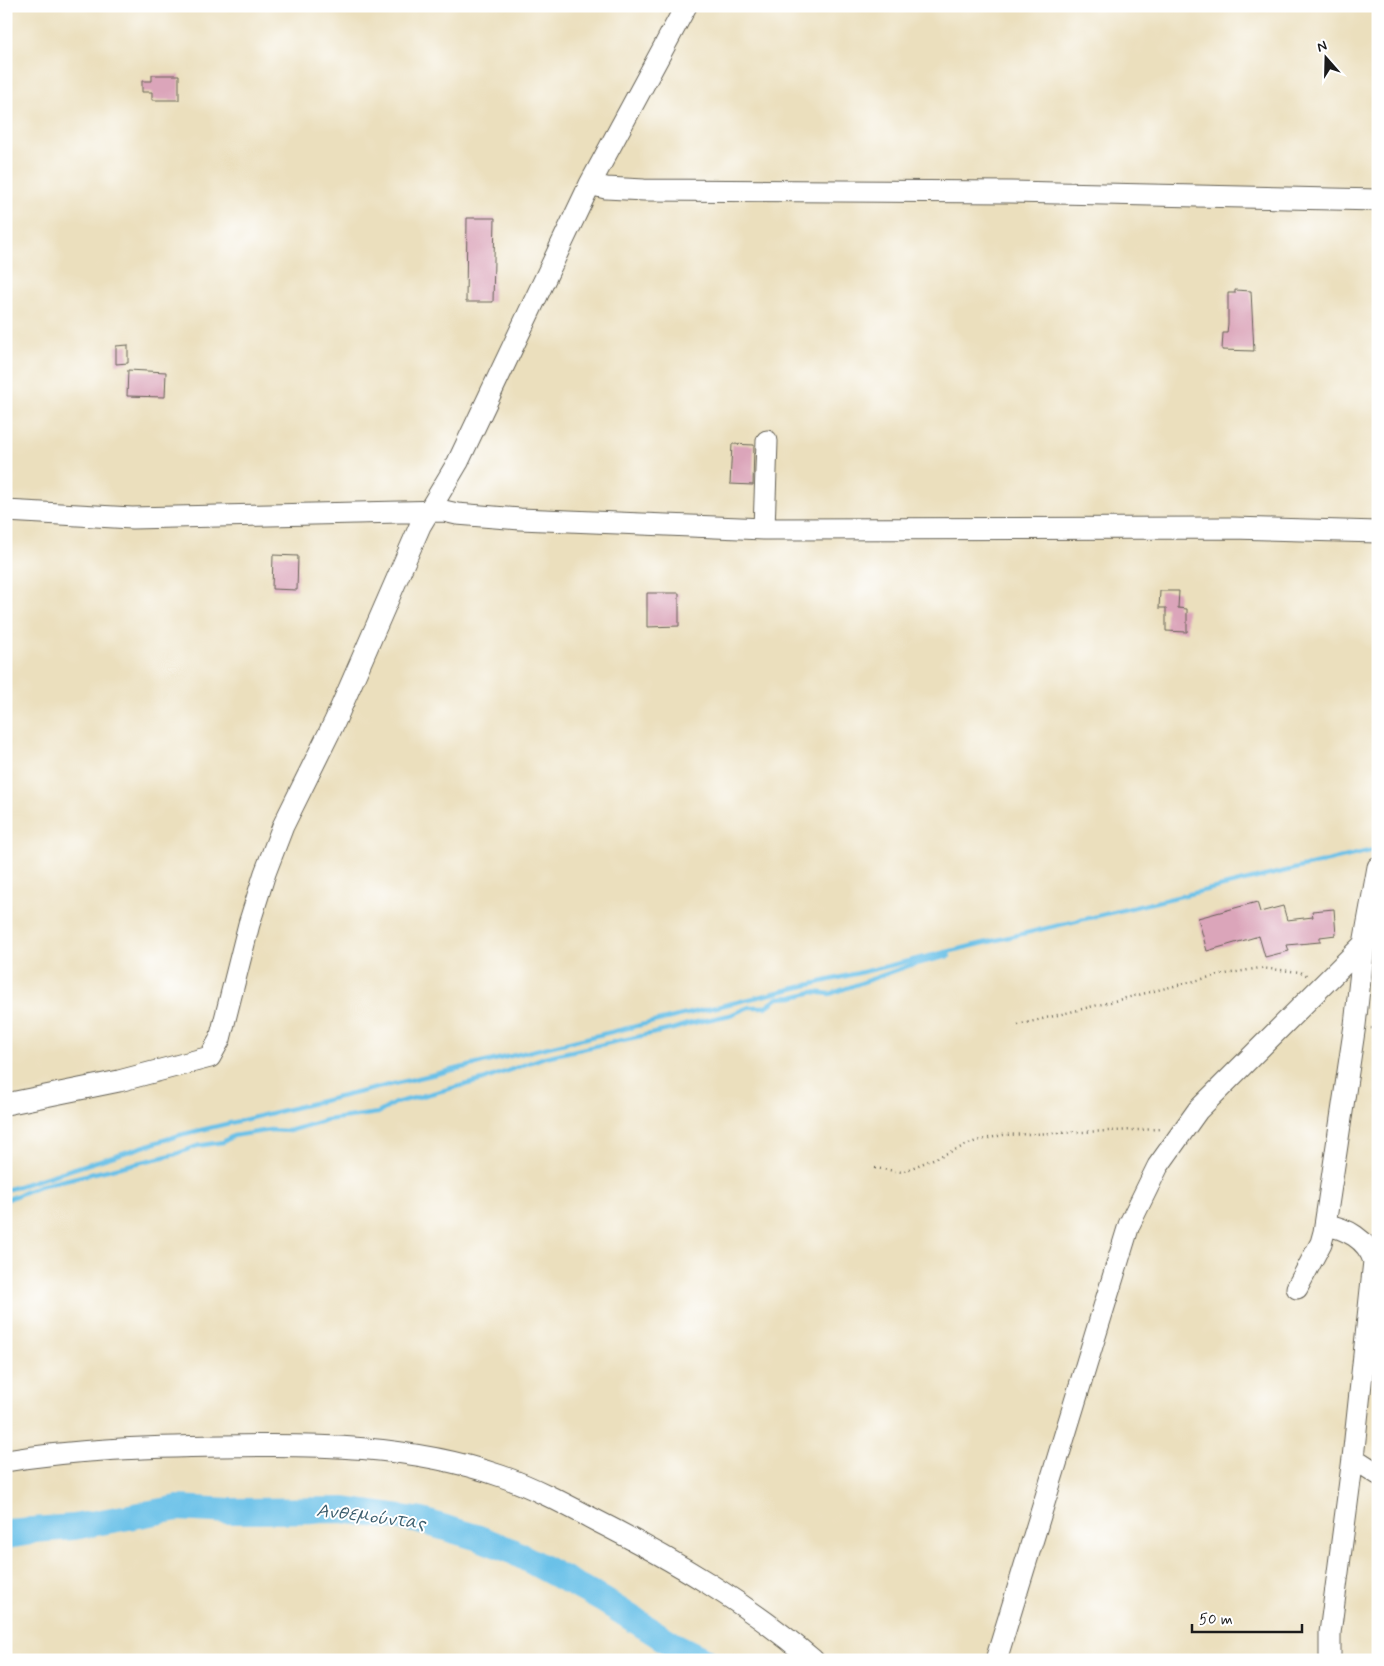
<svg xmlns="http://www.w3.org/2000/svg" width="1384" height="1666" viewBox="0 0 1384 1666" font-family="Mynerve,sans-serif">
<rect width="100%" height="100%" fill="#fff"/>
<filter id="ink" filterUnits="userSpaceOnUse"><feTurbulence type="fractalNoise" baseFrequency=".02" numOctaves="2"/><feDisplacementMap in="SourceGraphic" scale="10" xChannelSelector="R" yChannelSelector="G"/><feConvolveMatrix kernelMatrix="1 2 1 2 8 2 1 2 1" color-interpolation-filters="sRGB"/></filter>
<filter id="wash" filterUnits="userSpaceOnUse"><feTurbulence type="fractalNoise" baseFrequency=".0096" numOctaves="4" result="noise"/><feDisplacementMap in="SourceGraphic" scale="20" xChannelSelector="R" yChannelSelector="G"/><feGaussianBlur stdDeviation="1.12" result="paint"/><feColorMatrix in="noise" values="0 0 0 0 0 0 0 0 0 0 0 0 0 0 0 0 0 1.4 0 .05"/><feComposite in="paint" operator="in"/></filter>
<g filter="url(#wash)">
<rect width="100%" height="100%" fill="#ebdfbd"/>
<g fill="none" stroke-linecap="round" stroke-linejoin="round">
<path stroke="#6bc1e8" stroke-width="4.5" d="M 6,1190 L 180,1135 L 1378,849
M 6,1200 L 39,1186 L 176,1154 L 197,1146 L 223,1142 L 233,1136 L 270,1130 L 289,1131 L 326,1120 L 378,1113 L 395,1103 L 483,1080 L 545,1057 L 673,1029 L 688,1024 L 730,1015 L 749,1007 L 766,1007 L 778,998 L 793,997 L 813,992 L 830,994 L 911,965 L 949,956
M 6,1547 L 30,1543 L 74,1527"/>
<path stroke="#6bc1e8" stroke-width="26" d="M 6,1532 L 74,1527 L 178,1508 L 230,1511 L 343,1510 L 422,1521 L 479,1538 L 512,1551 L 603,1600 L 674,1645 L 704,1660"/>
</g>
<g id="blocks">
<path fill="#dba5ba" d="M 152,75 L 179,75 L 179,100 L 152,100 L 152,92 L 142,92 L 142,81 L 152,81 Z
M 467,218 L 495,218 L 493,302 L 466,302 Z
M 1235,290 L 1251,291 L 1254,351 L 1222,350 L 1223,333 L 1227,333 L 1228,324 L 1228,293 L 1235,293 Z
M 128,345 L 128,363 L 116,364 L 116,346 Z
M 128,370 L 166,372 L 165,397 L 127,396 Z
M 732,444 L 754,445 L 753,485 L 730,484 Z
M 273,555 L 298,556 L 297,590 L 272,589 Z
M 1160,591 L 1179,591 L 1178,608 L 1187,609 L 1187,632 L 1166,631 L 1166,608 L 1159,608 Z
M 647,593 L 679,593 L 679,626 L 647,627 Z
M 1257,902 L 1260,912 L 1283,906 L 1287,920 L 1313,917 L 1312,911 L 1334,909 L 1336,935 L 1320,937 L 1320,942 L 1287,945 L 1289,951 L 1265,957 L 1259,936 L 1207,951 L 1198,918 Z"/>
</g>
</g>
<g filter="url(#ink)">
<use href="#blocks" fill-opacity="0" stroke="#646054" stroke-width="1"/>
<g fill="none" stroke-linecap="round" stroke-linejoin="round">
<defs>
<path id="minor" d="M 590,184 L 606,188 L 644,190 L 1011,192 L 1378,200
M 6,511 L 132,518 L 444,511 L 457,514 L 520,519 L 764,529 L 1232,528 L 1378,532
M 764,529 L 767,441
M 6,1104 L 119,1081 L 210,1057 L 220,1039 L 249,924 L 265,873 L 283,826 L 335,721 L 420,526 L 458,462 L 590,184 L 686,6
M 1325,1225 C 1346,1228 1367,1239 1374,1261 L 1353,1458 L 1330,1633 L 1330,1660
M 1297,1288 L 1321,1243 L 1324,1232 L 1355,1025 L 1364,944
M 1353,1458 L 1378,1474
M 6,1461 C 78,1449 150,1447 222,1446 C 315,1444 412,1445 501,1476 C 533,1487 565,1504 595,1520 C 672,1559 747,1603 813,1660
M 996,1660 L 1129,1225 L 1158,1166 L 1198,1110 L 1364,944 L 1378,867"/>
</defs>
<use href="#minor" stroke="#646054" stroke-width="23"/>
<path stroke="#646054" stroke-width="2.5" stroke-dasharray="1 4" stroke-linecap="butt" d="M 1018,1025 L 1214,976 L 1260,968 L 1300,972 L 1308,976
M 1371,1028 L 1378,1029
M 875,1168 L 902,1172 L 976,1141 L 1003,1135 L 1162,1129"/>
<use href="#minor" stroke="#fff" stroke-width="21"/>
</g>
</g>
<g text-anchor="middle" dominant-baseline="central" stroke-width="4" stroke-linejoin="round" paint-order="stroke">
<g font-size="19" font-style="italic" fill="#3c5e6e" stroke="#fff">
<text transform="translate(371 1517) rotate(7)">Ανθεμούντας</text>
</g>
</g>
<rect width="1384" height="1666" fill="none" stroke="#fff" stroke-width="25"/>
<g transform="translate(1326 58) rotate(340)" stroke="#ffffff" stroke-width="4" paint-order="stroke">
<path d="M0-4L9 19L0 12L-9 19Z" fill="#1c1c1c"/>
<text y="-8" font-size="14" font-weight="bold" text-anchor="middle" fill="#1c1c1c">N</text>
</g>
<path d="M1192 1624v8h110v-8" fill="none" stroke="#1c1c1c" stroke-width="2.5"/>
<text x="1199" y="1624" font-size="15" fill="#1c1c1c" stroke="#ffffff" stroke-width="4" paint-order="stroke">50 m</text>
</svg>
